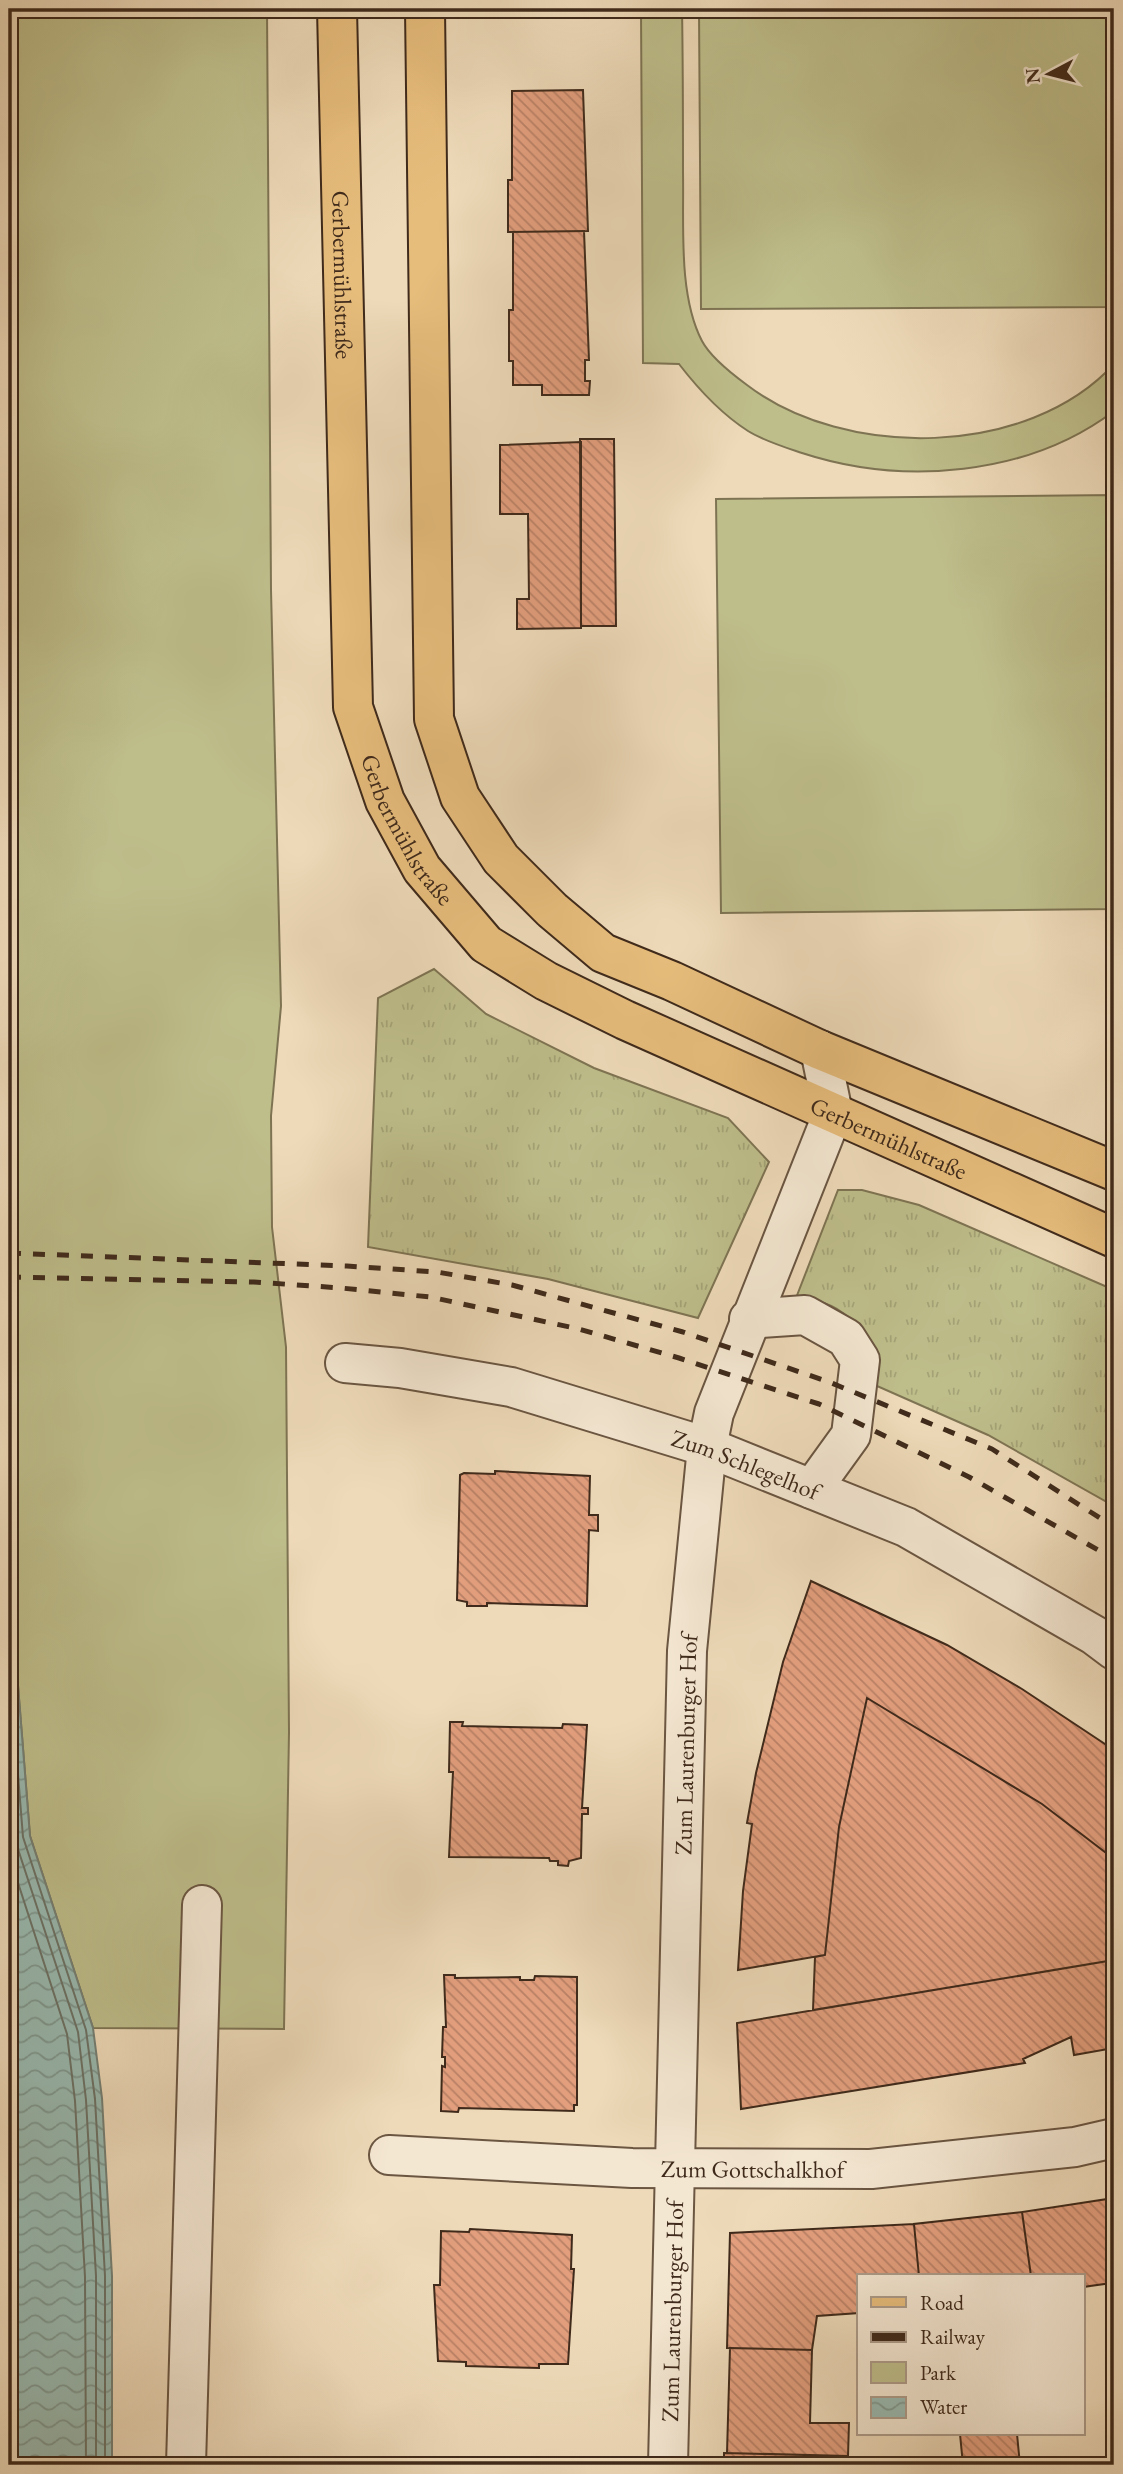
<svg xmlns="http://www.w3.org/2000/svg" width="1123" height="2474" viewBox="0 0 1123 2474" font-family="'EB Garamond',serif">
<defs>
<pattern id="grass-tufts" width="24" height="20" patternUnits="userSpaceOnUse" patternTransform="scale(1.75)"><rect width="24" height="20" fill="#bebe8b"/><path d="M3 7l-1-3M5 7V3M7 7l1-3M15 17l-1-3M17 17v-4M19 17l1-3" fill="none" stroke="#a4a377"/></pattern>
<pattern id="water-waves" width="16" height="10" patternUnits="userSpaceOnUse" patternTransform="scale(1.75)"><rect width="16" height="10" fill="#99bab1"/><path d="M0 5q4-4 8 0t8 0" fill="none" stroke="#7e978f"/></pattern>
<pattern id="building-back-hatch" width="6" height="6" patternUnits="userSpaceOnUse" patternTransform="scale(1.75)"><rect width="6" height="6" fill="#e29e7d"/><path d="M-1 5l2 2M0 0l6 6M5-1l2 2" fill="none" stroke="#b98166"/></pattern>
</defs>
<rect width="100%" height="100%" fill="#eedab9"/>
<filter id="stains"><feTurbulence type="fractalNoise" baseFrequency=".00286" numOctaves="4"/><feColorMatrix values="0 0 0 0 .2 0 0 0 0 .09 0 0 0 0 .02 0 0 0 .5 -.17"/></filter>
<radialGradient id="worn" r=".72"><stop offset=".6" stop-color="#630" stop-opacity="0"/><stop offset="1" stop-color="#630" stop-opacity=".3"/></radialGradient>
<path fill="url(#grass-tufts)" stroke="#7e7453" stroke-width="2" d="M 434,969 L 486,1014 L 594,1068 L 728,1118 L 769,1162 L 698,1318 L 548,1279 L 368,1247 L 378,998 Z
M 838,1190 L 862,1190 L 919,1205 L 1114,1290 L 1114,1506 L 988,1435 L 877,1386 C 867,1335 853,1301 796,1298 Z"/>
<path fill="#bebe8b" stroke="#7e7453" stroke-width="2" d="M 9,9 L 267,9 L 271,590 L 281,1006 L 271,1116 L 272,1227 L 286,1347 L 289,1732 L 284,2029 L 93,2028 L 30,1836 L 9,1573 Z
M 641,9 L 682,9 C 683,64 683,118 683,173 C 684,224 678,295 702,341 C 711,358 732,374 747,385 C 845,460 1028,458 1114,364 L 1114,411 C 1028,476 903,486 802,453 C 784,447 764,441 748,431 C 720,413 699,390 679,364 L 643,363 Z
M 699,9 L 1114,9 L 1114,307 L 701,309 Z
M 1114,495 L 1114,909 L 721,913 L 716,499 Z"/>
<path fill="url(#water-waves)" stroke="#758075" stroke-width="2" d="M 9,1573 L 30,1836 L 93,2028 L 102,2098 L 112,2276 L 112,2465 L 9,2465 Z"/>
<g fill="none" stroke-linecap="round" stroke-linejoin="round">
<path stroke="#6c7266" stroke-width="2" d="M 9,1662 L 23,1837 L 86,2030 L 95,2099 L 105,2276 L 105,2465
M 9,1772 L 15,1840 L 78,2032 L 86,2100 L 96,2276 L 96,2465
M 9,1855 L 67,2034 L 75,2101 L 85,2277 L 86,2465"/>
</g>
<path fill="url(#building-back-hatch)" stroke="#3f2a1b" stroke-width="2" d="M 583,90 L 588,231 L 508,232 L 508,180 L 512,180 L 512,91 Z
M 584,231 L 589,360 L 585,360 L 585,381 L 590,381 L 589,395 L 542,395 L 542,385 L 513,385 L 513,361 L 509,361 L 509,310 L 513,310 L 513,232 Z
M 580,439 L 614,439 L 616,626 L 581,626 Z
M 581,442 L 581,628 L 517,629 L 517,599 L 529,599 L 528,514 L 500,514 L 500,445 Z
M 495,1471 L 590,1476 L 589,1515 L 598,1515 L 598,1531 L 589,1530 L 587,1606 L 487,1603 L 487,1606 L 467,1606 L 467,1602 L 457,1600 L 460,1475 L 464,1473 L 495,1474 Z
M 811,1581 L 947,1645 L 1022,1689 L 1114,1750 L 1114,1859 L 1042,1804 L 867,1698 L 839,1827 L 825,1955 L 738,1970 L 743,1891 L 752,1824 L 747,1823 L 756,1773 L 783,1662 Z
M 867,1698 L 1042,1804 L 1114,1859 L 1114,1960 L 813,2010 L 815,1957 L 825,1955 L 839,1827 Z
M 450,1722 L 463,1722 L 462,1726 L 562,1728 L 563,1724 L 587,1725 L 582,1808 L 588,1808 L 588,1814 L 582,1814 L 581,1858 L 569,1861 L 568,1866 L 558,1865 L 558,1861 L 550,1861 L 549,1858 L 449,1857 L 453,1772 L 449,1772 Z
M 1114,1960 L 1114,2048 L 1074,2055 L 1071,2037 L 1023,2059 L 1025,2063 L 741,2109 L 737,2023 Z
M 444,1975 L 455,1975 L 455,1978 L 520,1977 L 520,1980 L 534,1980 L 535,1976 L 577,1977 L 577,2105 L 574,2105 L 574,2111 L 459,2108 L 458,2112 L 441,2111 L 442,2066 L 445,2067 L 445,2057 L 442,2057 L 443,2027 L 446,2027 Z
M 1114,2198 L 1114,2300 L 1112,2283 L 1083,2287 L 1083,2276 L 1031,2276 L 1022,2212 Z
M 1022,2212 L 1031,2276 L 919,2276 L 914,2224 Z
M 914,2224 L 919,2276 L 859,2276 L 859,2313 L 817,2316 L 812,2350 L 727,2348 L 730,2233 Z
M 470,2229 L 572,2235 L 571,2269 L 574,2269 L 568,2364 L 539,2364 L 539,2368 L 466,2366 L 466,2362 L 438,2361 L 434,2285 L 440,2285 L 441,2231 L 469,2232 Z
M 730,2348 L 812,2350 L 810,2423 L 849,2423 L 848,2456 L 727,2453 Z
M 960,2434 L 1017,2434 L 1020,2465 L 963,2465 Z
M 724,2453 L 848,2456 L 848,2465 L 724,2465 Z"/>
<g fill="none" stroke-linecap="round" stroke-linejoin="round">
<defs>
<g id="minor">
<path d="M 749,1319 L 805,1315 L 846,1338 L 860,1360 L 851,1435 L 812,1489"/>
<path id="s1" d="M 345,1363 L 400,1368 L 511,1387 L 707,1447 L 906,1527 L 1094,1635 L 1114,1650"/>
<path id="s2" d="M 389,2155 L 632,2168 L 871,2169 L 1075,2147 L 1114,2138"/>
<path d="M 186,2465 L 202,1905"/>
<path id="s3" d="M 668,2465 L 687,1651 L 707,1447 L 714,1413 L 833,1113 L 820,1050"/>
</g>
<g id="major">
<path id="s4" d="M 337,9 L 353,707 L 385,801 L 422,869 L 486,944 L 546,981 L 625,1020 L 1114,1238"/>
<path d="M 425,9 L 434,719 L 460,797 L 501,859 L 552,910 L 603,953 L 672,981 L 820,1050 L 1114,1171"/>
</g>
</defs>
<use href="#minor" stroke="#6b5642" stroke-width="42"/>
<use href="#major" stroke="#3f2a1b" stroke-width="42"/>
<use href="#minor" stroke="#f4e7d2" stroke-width="38"/>
<use href="#major" stroke="#e7bd7c" stroke-width="38"/>
<path stroke="#3f2a1b" stroke-width="5" stroke-dasharray="12 12" stroke-linecap="butt" d="M 9,1253 L 347,1266 L 437,1272 L 512,1285 L 683,1332 L 829,1382 L 992,1449 L 1114,1527
M 9,1277 L 254,1282 L 341,1288 L 430,1297 L 579,1329 L 679,1358 L 819,1404 L 969,1477 L 1114,1559"/>
</g>
<g text-anchor="middle" dominant-baseline="central" stroke-width="5" stroke-linejoin="round" paint-order="stroke">
<g font-size="24" fill="#3f2a1b" stroke="#f4e7d2">
<text stroke="none"><textPath href="#s4" startOffset="266">Gerbermühlstraße</textPath></text>
<text stroke="none"><textPath href="#s4" startOffset="833">Gerbermühlstraße</textPath></text>
<text stroke="none"><textPath href="#s4" startOffset="1421">Gerbermühlstraße</textPath></text>
<text stroke="none"><textPath href="#s1" startOffset="415">Zum Schlegelhof</textPath></text>
<text stroke="none"><textPath href="#s3" startOffset="721">Zum Laurenburger Hof</textPath></text>
<text stroke="none"><textPath href="#s2" startOffset="364">Zum Gottschalkhof</textPath></text>
<text stroke="none"><textPath href="#s3" startOffset="154">Zum Laurenburger Hof</textPath></text>
</g>
</g>
<rect width="1123" height="2474" fill="none" stroke="#eedab9" stroke-width="35"/>
<rect x="10" y="10" width="1102" height="2453" fill="none" stroke="#3f2a1b" stroke-width="3.5"/>
<rect x="18" y="18" width="1088" height="2439" fill="none" stroke="#3f2a1b" stroke-width="2"/>
<rect x="857" y="2274" width="228" height="161" fill="#f4e7d2" stroke="#ac9b89" stroke-width="2"/>
<rect x="871" y="2297" width="35" height="10" fill="#e7bd7c" stroke="#ac9b89" stroke-width="2"/>
<text x="920" y="2310" font-size="21" fill="#3f2a1b">Road</text>
<rect x="871" y="2332" width="35" height="10" fill="#3f2a1b" stroke="#ac9b89" stroke-width="2"/>
<text x="920" y="2344" font-size="21" fill="#3f2a1b">Railway</text>
<rect x="871" y="2362" width="35" height="21" fill="#bebe8b" stroke="#ac9b89" stroke-width="2"/>
<text x="920" y="2380" font-size="21" fill="#3f2a1b">Park</text>
<rect x="871" y="2397" width="35" height="21" fill="url(#water-waves)" stroke="#ac9b89" stroke-width="2"/>
<text x="920" y="2414" font-size="21" fill="#3f2a1b">Water</text>
<g transform="translate(1049 74) rotate(263)" stroke="#f4e7d2" stroke-width="5" paint-order="stroke">
<path d="M0-5L12 26L0 18L-12 26Z" fill="#3f2a1b"/>
<text y="-10" font-size="19" font-weight="bold" text-anchor="middle" fill="#3f2a1b">N</text>
</g>
<rect width="100%" height="100%" filter="url(#stains)"/>
<rect width="100%" height="100%" fill="url(#worn)"/>
</svg>
